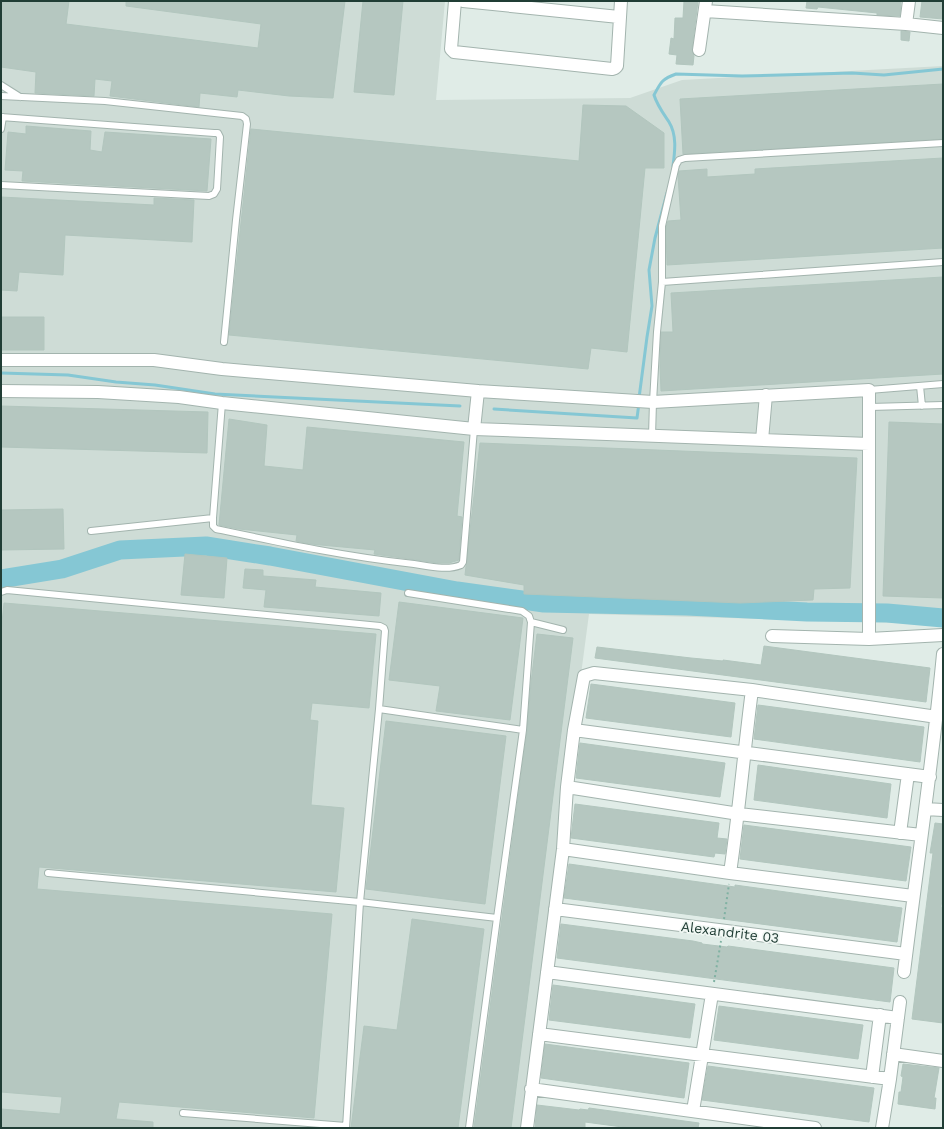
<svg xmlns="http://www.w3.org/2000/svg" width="944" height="1129" viewBox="0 0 944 1129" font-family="'Work Sans',sans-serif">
<rect width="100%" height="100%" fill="#e0ece7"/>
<path fill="#cedcd6" d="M 1,1 L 445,1 L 436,100 L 630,98 L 682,80 L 943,66 L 943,624 L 589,614 L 521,1128 L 1,1128 Z"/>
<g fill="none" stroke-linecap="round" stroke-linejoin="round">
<path stroke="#85c7d4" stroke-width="3" d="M 673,166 C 675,151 677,135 669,122 C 663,113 657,105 654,95 C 661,82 662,79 676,74 L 742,76 L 852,73 L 884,75 L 943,69
M 1,373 L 68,375 L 116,382 L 155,385 L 215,394 L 460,406
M 639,398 L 647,337 L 652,306 L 649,270 L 655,238 L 667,193
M 494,409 L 637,418 L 639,403"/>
<path stroke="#85c7d4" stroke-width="19" d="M 1,579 L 62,569 L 120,550 L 206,546 L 270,556 L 457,591 L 544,603 L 687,606 L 807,612 L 887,613 L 943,618"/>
</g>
<path fill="#b5c7c0" stroke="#b2c6be" d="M 1,1 L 69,1 L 66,24 L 258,48 L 261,24 L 126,6 L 126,1 L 345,1 L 333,98 L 289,96 L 238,90 L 237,97 L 200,93 L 199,107 L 110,96 L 112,81 L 95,79 L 94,96 L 35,93 L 36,72 L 1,67 Z
M 363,1 L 403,1 L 394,95 L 354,92 Z
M 684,1 L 698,1 L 692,49 L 694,56 L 693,65 L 676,64 L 677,55 L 669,54 L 671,38 L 674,39 L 675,18 L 683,18 Z
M 807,1 L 901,1 L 900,16 L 877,15 L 877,13 L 818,7 L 817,9 L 806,8 Z
M 922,1 L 943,1 L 943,19 L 920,17 Z
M 901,31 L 910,32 L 909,41 L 901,40 Z
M 943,84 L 943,139 L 683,154 L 680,99 Z
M 583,105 L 626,106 L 664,133 L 664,168 L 645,168 L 627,352 L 591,348 L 588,369 L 229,335 L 251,129 L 579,161 Z
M 26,126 L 91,131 L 90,150 L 102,152 L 105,132 L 211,139 L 207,191 L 22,181 L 23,171 L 5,170 L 8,132 L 26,134 Z
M 943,158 L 943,248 L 667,265 L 666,227 L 668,221 L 681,220 L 678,176 L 679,171 L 707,169 L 707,177 L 755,174 L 755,169 Z
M 1,197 L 154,205 L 154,198 L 194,200 L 192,242 L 65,235 L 63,275 L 19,272 L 17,291 L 1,290 Z
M 943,277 L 943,374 L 661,391 L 660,366 L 661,332 L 673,332 L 671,293 Z
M 1,317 L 44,317 L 44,350 L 1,350 Z
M 1,406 L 208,412 L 207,453 L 1,447 Z
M 229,419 L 267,425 L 264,466 L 303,470 L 307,427 L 464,442 L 457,516 L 462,517 L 459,560 L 449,563 L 438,563 L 374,554 L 375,550 L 310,544 L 296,541 L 297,535 L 239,529 L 219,525 Z
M 889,422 L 943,424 L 943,598 L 883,596 Z
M 480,443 L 857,458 L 850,588 L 814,589 L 813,600 L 740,603 L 524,594 L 524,585 L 465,575 Z
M 63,509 L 64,549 L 1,550 L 1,510 Z
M 185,554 L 227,558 L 224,598 L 181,595 Z
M 245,569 L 263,570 L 263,576 L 316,580 L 315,587 L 381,593 L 379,616 L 264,607 L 266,590 L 243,588 Z
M 399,602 L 523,618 L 510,720 L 436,711 L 440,686 L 389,680 Z
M 4,603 L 376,634 L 369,708 L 312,703 L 310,720 L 318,721 L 311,805 L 344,808 L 336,892 L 39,867 L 37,889 L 332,914 L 314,1118 L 119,1102 L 116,1119 L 153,1122 L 153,1128 L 1,1128 L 1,1109 L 60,1114 L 62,1097 L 1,1092 L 1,632 Z
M 537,634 L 573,638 L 511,1128 L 474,1128 L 527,731 L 531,683 Z
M 764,646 L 930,668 L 926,702 L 595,658 L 597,647 L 691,658 L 723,661 L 723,660 L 761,665 Z
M 591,684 L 735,703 L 731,737 L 586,718 Z
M 758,705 L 924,727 L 920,762 L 754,739 Z
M 386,721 L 506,736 L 485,904 L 366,889 Z
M 580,743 L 725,763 L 720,797 L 576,778 Z
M 758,765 L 891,784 L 887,818 L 754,800 Z
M 575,804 L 719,823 L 717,838 L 727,839 L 725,854 L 715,853 L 714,857 L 571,838 Z
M 935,823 L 943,824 L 943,891 L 941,907 L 943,908 L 943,1023 L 912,1019 L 933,853 L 930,853 Z
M 744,825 L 911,847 L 906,881 L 740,859 Z
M 569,864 L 735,887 L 735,885 L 902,908 L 897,942 L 564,898 Z
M 412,919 L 484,929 L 458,1128 L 351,1128 L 364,1026 L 397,1030 Z
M 561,924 L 693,941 L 702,943 L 702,944 L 727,947 L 728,946 L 894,968 L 890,1002 L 557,958 Z
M 553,985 L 695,1004 L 690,1038 L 549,1020 Z
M 719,1006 L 863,1025 L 858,1059 L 714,1040 Z
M 545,1044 L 689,1063 L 684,1098 L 541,1078 Z
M 903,1064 L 939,1068 L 934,1098 L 936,1098 L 935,1109 L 898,1104 L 899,1092 L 901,1092 L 903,1077 L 901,1076 Z
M 708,1066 L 874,1088 L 869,1122 L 702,1100 Z
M 537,1105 L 579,1110 L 580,1109 L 588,1110 L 589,1108 L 699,1123 L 698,1128 L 630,1128 L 585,1122 L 585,1128 L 535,1128 Z"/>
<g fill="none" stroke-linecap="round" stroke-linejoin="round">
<defs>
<path id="lane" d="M 1,85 L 20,97
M 1,96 L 105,101 L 242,116 L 246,119 L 247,124 L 236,220 L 224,342
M 1,117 L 214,133 L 218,133 L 220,137 L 217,189 L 214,194 L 209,196 L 1,185
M 1,129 L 3,117
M 662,282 L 943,262
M 920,386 L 922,406
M 869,390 L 943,384
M 222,403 L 213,518 L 213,526 L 216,529 C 282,543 347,557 414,564 C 428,566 447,571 461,565 L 463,562 L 474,429
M 870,407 L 943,405
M 652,436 L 653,402 L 657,332 L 662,282 L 662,226 L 676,165 L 679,160 L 685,158 L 943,143
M 91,531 L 213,518
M 1,592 L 7,590 L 380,626 L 384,628 L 385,631 L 379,709 L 360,902 L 48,873
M 531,622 L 563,630
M 379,709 L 523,730
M 183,1113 L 346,1126
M 346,1128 L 360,902 L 497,918 L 523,730 L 531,622 L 529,616 L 522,611 L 408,593
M 469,1128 L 497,918"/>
<path id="street" d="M 455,1 L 451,49 L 454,52 L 612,69 L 615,68 L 617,66 L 621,1
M 463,1 L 619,17
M 705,11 L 906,24 L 943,28
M 906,24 L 909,1
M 699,50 L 706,1
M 1,360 L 154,360 L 222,369 L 478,391 L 653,402 L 869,390 L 869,639
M 1,391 L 98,392 L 179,397 L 222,403 L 474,429 L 869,444
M 474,429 L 478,391
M 762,440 L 766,395
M 772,636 L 869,639 L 943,635
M 574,730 L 930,777
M 567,787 L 739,814 L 921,835
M 925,809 L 943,810
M 900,833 L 908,774
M 563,849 L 730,873 L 913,896
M 730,873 C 739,812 744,751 752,690
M 555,909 L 906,954
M 547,972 L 898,1018
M 904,972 C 917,866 933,760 943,654
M 539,1034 L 890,1079
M 893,1054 L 943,1061
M 872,1077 L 880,1015
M 531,1089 L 815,1128
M 693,1111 L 712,994
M 527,1128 L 563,849 L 567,787 L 574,730 L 584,676 L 594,673 L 752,690 L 937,717
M 882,1128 L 890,1079 L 900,1002"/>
</defs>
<use href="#lane" stroke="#a3b4ae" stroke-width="8"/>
<use href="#street" stroke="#a3b4ae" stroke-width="14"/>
<path stroke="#7fb1a2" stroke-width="2" stroke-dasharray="2 3" stroke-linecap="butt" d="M 724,919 L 729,884
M 714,982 L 721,941"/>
<use href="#lane" stroke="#fff" stroke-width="6"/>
<use href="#street" stroke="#fff" stroke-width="12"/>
</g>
<g text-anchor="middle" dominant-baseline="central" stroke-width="3.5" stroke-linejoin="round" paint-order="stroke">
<g font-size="14" fill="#203d35" stroke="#f1f8f4">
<text transform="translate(730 932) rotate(7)">Alexandrite 03</text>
</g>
</g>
<rect width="944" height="1129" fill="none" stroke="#203d35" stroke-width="4"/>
</svg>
